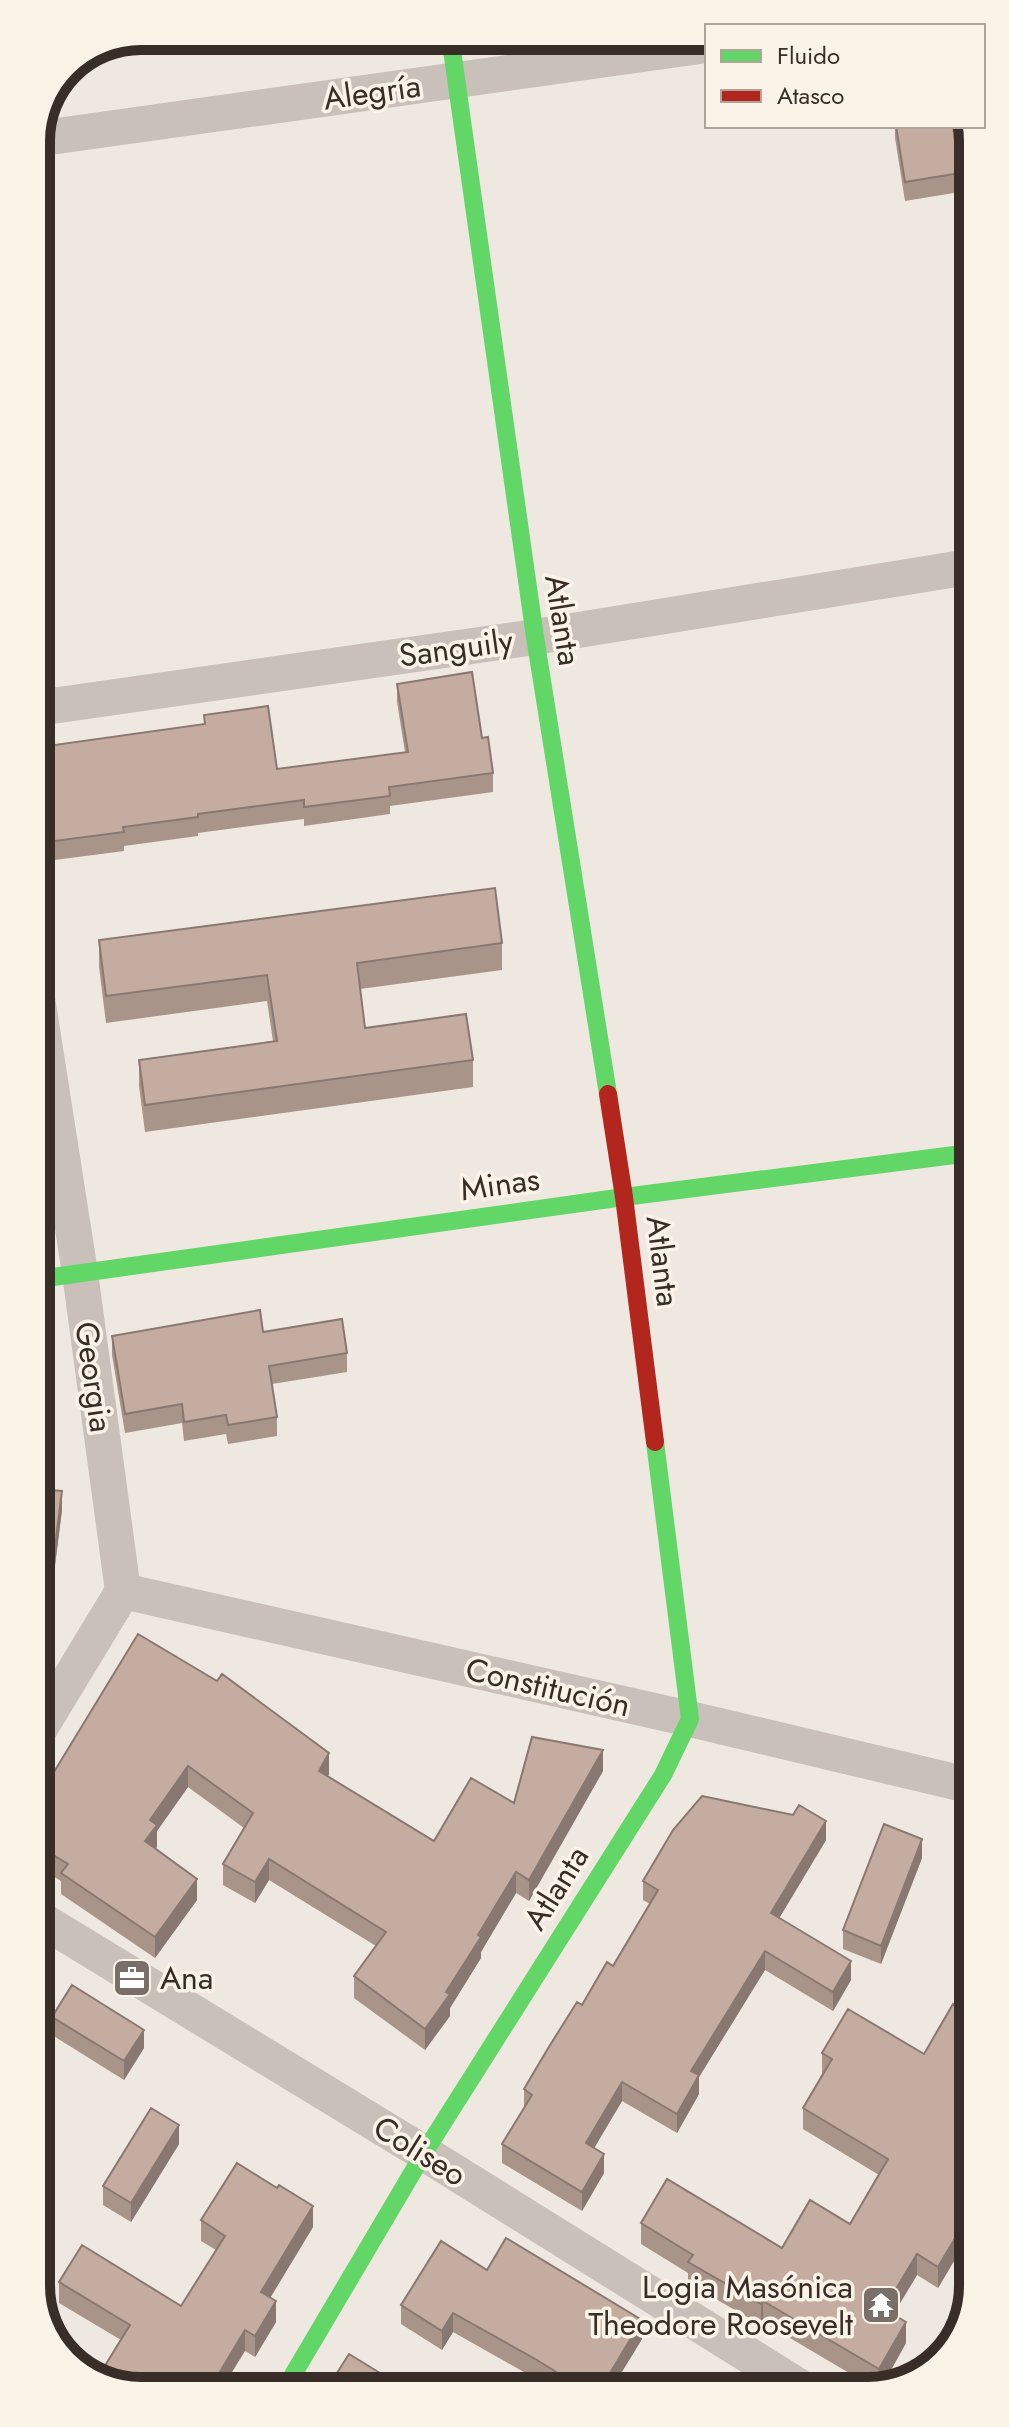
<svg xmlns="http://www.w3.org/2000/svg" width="1009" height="2427" viewBox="0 0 1009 2427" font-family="Jost,sans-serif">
<rect width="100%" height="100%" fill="#efe8e1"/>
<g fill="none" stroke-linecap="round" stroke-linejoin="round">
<path stroke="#c8c0b9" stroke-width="36" d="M 36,139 L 707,45
M 38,708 L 535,637 L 969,567
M 38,1004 L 80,1273 L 123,1591 L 40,1728
M 123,1591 L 690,1719 L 972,1786
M 40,1919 L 424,2153 L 798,2386"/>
<path stroke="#63d668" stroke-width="18" d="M 450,36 L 535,637 L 608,1094
M 39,1279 L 624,1197 L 970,1153
M 284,2390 L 424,2153 L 663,1775 L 690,1719 L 655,1442"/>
<path stroke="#b3261e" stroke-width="18" d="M 608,1094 L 624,1197 L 655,1442"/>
</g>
<path fill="#a9948a" d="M 895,126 L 953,126 L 960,173 L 960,192 L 905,201 L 895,138 Z
M 397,684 L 482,738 L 493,773 L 493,792 L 390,806 L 390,814 L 304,826 L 304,819 L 198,833 L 198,836 L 124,846 L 124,851 L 47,861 L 42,823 L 42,804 L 45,804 L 40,765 L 40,747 L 204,724 L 204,715 L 277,769 L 405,752 L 397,702 Z
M 99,940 L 502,943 L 502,970 L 360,989 L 365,1028 L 473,1060 L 473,1087 L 145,1132 L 139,1086 L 139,1060 L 273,1041 L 267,1001 L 106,1023 L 99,967 Z
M 112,1336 L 347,1353 L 347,1372 L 272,1384 L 277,1417 L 277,1436 L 228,1444 L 226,1434 L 184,1441 L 182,1423 L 125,1433 L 112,1355 Z
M 39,1489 L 62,1510 L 51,1597 L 43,1596 Z
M 138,1634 L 329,1774 L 328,1777 L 434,1841 L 514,1803 L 603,1771 L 529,1901 L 516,1893 L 481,1952 L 481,1958 L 450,2008 L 450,2016 L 425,2050 L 354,1998 L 354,1976 L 376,1946 L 269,1880 L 255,1903 L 223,1885 L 223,1864 L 244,1828 L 188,1787 L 157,1831 L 157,1847 L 155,1849 L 197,1900 L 155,1958 L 61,1894 L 61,1881 L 40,1868 L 40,1795 Z
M 826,1840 L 779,1918 L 851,1980 L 833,2011 L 765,1970 L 699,2077 L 699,2094 L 677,2133 L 622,2101 L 594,2148 L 604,2173 L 582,2211 L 502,2163 L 502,2144 L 524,2108 L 524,2089 L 582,2005 L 613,1966 L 650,1904 L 643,1900 L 643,1881 Z
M 972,1849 L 972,1944 L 955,1941 L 955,1923 Z
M 922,1858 L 881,1964 L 843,1949 L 843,1930 Z
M 972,2016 L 973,2236 L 970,2234 L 938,2288 L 917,2275 L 893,2314 L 906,2343 L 882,2386 L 871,2386 L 763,2322 L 761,2325 L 688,2283 L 688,2273 L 641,2244 L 641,2223 L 782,2248 L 850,2224 L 879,2175 L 803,2129 L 803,2108 L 822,2074 L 822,2053 L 924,2054 Z
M 52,2017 L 144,2048 L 124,2080 L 52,2035 Z
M 179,2144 L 131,2222 L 103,2205 L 103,2186 Z
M 201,2220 L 313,2227 L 270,2298 L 276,2322 L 255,2357 L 245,2351 L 121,2340 L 59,2303 L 59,2282 L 181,2306 L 216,2250 L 201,2241 Z
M 487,2270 L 642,2339 L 612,2388 L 552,2388 L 453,2332 L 442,2350 L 401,2324 L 401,2305 Z"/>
<path fill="#897871" d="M 62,1491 L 62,1510 L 51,1597 L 51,1578 Z
M 43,1577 L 43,1596 L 40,1607 L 40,1589 Z
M 603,1750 L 603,1771 L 529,1901 L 529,1880 Z
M 329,1753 L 329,1774 L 319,1792 L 319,1771 Z
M 188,1766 L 188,1787 L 157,1831 L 157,1847 L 145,1863 L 145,1841 L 150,1820 Z
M 826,1821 L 826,1840 L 771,1932 L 771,1913 Z
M 922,1839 L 922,1858 L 881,1964 L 881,1946 Z
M 269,1859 L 269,1880 L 255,1903 L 255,1882 Z
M 516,1872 L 516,1893 L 481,1952 L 481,1958 L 450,2008 L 450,2016 L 425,2050 L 425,2029 Z
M 197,1879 L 197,1900 L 155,1958 L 155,1937 Z
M 765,1951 L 765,1970 L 699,2077 L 699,2094 L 677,2133 L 677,2114 L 691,2071 Z
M 851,1961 L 851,1980 L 833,2011 L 833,1992 Z
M 144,2030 L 144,2048 L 124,2080 L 124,2061 Z
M 622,2082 L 622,2101 L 586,2162 L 586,2143 Z
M 179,2125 L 179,2144 L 131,2222 L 131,2203 Z
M 604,2154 L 604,2173 L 582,2211 L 582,2192 Z
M 313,2206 L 313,2227 L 261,2313 L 261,2292 Z
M 970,2213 L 970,2234 L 938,2288 L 938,2267 Z
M 917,2254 L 917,2275 L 884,2330 L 884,2309 Z
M 276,2301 L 276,2322 L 255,2357 L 255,2336 Z
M 763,2301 L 763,2322 L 761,2325 L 761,2304 Z
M 453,2313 L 453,2332 L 442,2350 L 442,2331 Z
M 642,2320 L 642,2339 L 612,2388 L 601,2388 Z
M 906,2322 L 906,2343 L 882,2386 L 879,2386 L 879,2369 Z
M 245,2330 L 245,2351 L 221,2390 L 209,2390 Z"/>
<path fill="#c4aca1" stroke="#897871" stroke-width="2" d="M 896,126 L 953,126 L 960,173 L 905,182 Z
M 472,672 L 482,738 L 488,737 L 493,773 L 389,787 L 390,796 L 304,807 L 304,800 L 198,814 L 198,817 L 123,827 L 124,832 L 47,842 L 42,804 L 48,803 L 40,747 L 205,724 L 204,715 L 268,706 L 277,769 L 408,752 L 397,684 Z
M 495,888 L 502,943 L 357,963 L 365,1028 L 466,1014 L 473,1060 L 145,1105 L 139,1060 L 277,1041 L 267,975 L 106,996 L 99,940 Z
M 260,1310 L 263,1332 L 342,1319 L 347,1353 L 269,1366 L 277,1417 L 228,1425 L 226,1415 L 184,1422 L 182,1404 L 125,1414 L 112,1336 Z
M 39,1489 L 62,1491 L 51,1578 L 43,1577 L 40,1589 Z
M 138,1634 L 217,1681 L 222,1674 L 329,1753 L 319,1771 L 434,1841 L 471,1778 L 514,1803 L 532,1737 L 603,1750 L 529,1880 L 516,1872 L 478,1935 L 481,1937 L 446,1992 L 450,1994 L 425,2029 L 354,1976 L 386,1932 L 269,1859 L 255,1882 L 223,1864 L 253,1813 L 188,1766 L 150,1820 L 157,1825 L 145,1841 L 197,1879 L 155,1937 L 61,1873 L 68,1864 L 40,1847 L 40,1795 Z
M 702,1796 L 793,1815 L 799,1805 L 826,1821 L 771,1913 L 851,1961 L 833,1992 L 765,1951 L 691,2071 L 699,2075 L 677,2114 L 622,2082 L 586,2143 L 604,2154 L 582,2192 L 502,2144 L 532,2095 L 524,2089 L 547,2050 L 577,2002 L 582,2005 L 607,1962 L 613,1966 L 658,1890 L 643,1881 L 673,1830 Z
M 884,1824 L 922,1839 L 881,1946 L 843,1930 Z
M 966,1848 L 972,1849 L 972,1925 L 955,1923 Z
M 72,1985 L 144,2030 L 124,2061 L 52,2017 Z
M 953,2004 L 972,2016 L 973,2215 L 970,2213 L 938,2267 L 917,2254 L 884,2309 L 906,2322 L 879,2369 L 763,2301 L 761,2304 L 688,2262 L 693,2255 L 641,2223 L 667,2179 L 782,2248 L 810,2200 L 850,2224 L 888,2159 L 803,2108 L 832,2059 L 822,2053 L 848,2009 L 924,2054 Z
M 151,2108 L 179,2125 L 131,2203 L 103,2186 Z
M 237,2163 L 277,2188 L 279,2185 L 313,2206 L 261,2292 L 276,2301 L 255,2336 L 245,2330 L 209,2390 L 134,2391 L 98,2377 L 130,2325 L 59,2282 L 82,2245 L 181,2306 L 225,2236 L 201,2220 Z
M 506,2238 L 642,2320 L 601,2388 L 582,2388 L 537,2360 L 453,2313 L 442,2331 L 401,2305 L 441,2241 L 487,2270 Z
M 349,2354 L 406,2389 L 332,2389 L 328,2387 Z
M 714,2376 L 731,2387 L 707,2387 Z"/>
<defs>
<symbol id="office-square" viewBox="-11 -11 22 22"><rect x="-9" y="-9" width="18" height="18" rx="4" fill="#796e68" stroke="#fcf3e8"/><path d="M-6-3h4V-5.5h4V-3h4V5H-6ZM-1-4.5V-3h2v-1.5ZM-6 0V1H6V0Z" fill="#fff"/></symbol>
<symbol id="temple-square" viewBox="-11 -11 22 22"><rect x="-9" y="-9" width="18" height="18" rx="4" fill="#796e68" stroke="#fcf3e8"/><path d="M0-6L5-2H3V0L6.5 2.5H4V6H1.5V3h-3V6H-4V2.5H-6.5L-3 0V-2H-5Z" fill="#fff"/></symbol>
</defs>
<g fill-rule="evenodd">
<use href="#office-square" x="110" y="1956" width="44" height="44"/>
<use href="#temple-square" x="859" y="2283" width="44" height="44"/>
</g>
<g text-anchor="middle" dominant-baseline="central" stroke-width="7" stroke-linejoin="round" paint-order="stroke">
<g font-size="32" fill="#392d27" stroke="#fcf3e8">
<text transform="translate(372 92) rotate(-8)">Alegría</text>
<text transform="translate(563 620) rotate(81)">Atlanta</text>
<text transform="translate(456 648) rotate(-8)">Sanguily</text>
<text transform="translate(500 1184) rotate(-8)">Minas</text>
<text transform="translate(663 1261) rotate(83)">Atlanta</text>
<text transform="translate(94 1377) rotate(82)">Georgia</text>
<text transform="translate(548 1687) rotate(13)">Constitución</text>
<text transform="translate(556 1888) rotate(-58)">Atlanta</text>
<text transform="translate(420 2151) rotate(32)">Coliseo</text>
</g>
<g font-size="32" fill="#392d27" stroke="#fcf3e8" text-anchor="start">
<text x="160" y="1978">Ana</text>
<text x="853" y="2287" text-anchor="end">Logia Masónica<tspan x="853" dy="37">Theodore Roosevelt</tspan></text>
</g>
</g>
<path d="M0 0H1009V2427H0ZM141 50H868A91 91 0 0 1 959 141V2286A91 91 0 0 1 868 2377H141A91 91 0 0 1 50 2286V141A91 91 0 0 1 141 50Z" fill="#fcf3e8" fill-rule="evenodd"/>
<path fill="none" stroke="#392d27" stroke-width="10" d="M141 50H868A91 91 0 0 1 959 141V2286A91 91 0 0 1 868 2377H141A91 91 0 0 1 50 2286V141A91 91 0 0 1 141 50Z"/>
<rect x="705" y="24" width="280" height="104" fill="#fcf3e8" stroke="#aea49b" stroke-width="2"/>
<rect x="721" y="50" width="40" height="12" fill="#63d668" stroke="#aea49b" stroke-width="2"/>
<text x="777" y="64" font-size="24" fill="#392d27">Fluido</text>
<rect x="721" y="90" width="40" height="12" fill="#b3261e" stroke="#aea49b" stroke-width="2"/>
<text x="777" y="104" font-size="24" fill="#392d27">Atasco</text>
</svg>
